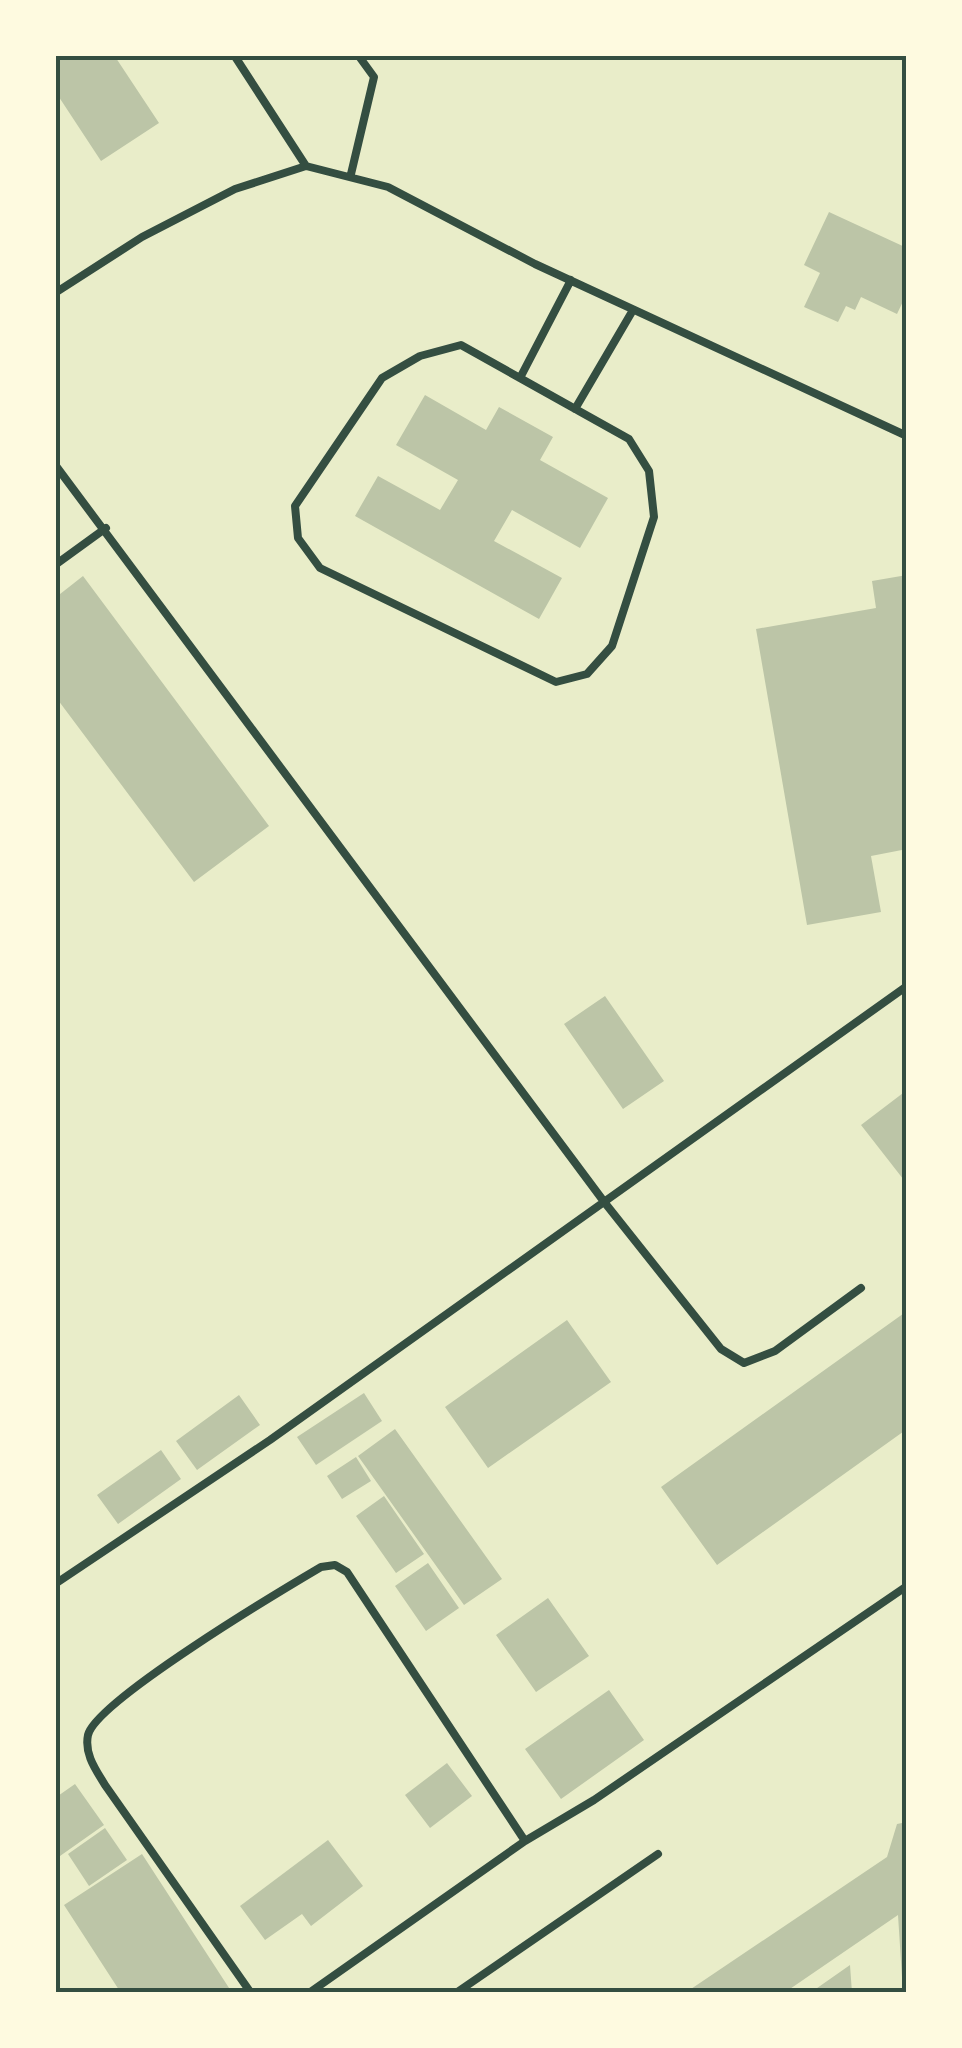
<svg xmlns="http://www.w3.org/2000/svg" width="962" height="2048" viewBox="0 0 962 2048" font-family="'PT Sans Narrow',sans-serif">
<rect width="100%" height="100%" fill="#e9edc9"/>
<path fill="#bcc5a7" d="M 55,55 L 114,55 L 159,123 L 101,161 L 55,91 Z
M 829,212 L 907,248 L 907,293 L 897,314 L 861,297 L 855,310 L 846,306 L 838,322 L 804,307 L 820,273 L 804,265 Z
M 425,395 L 486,430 L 499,407 L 553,437 L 540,460 L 608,498 L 580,548 L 512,510 L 494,541 L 562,578 L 539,619 L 355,516 L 378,476 L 440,510 L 458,480 L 396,445 Z
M 907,575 L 907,849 L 871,856 L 881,912 L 807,925 L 756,629 L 876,608 L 872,581 Z
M 83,576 L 269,826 L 194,882 L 55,696 L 55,598 Z
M 605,996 L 664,1081 L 623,1109 L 564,1024 Z
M 907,1090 L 907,1184 L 861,1125 Z
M 907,1311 L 907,1429 L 717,1565 L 661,1487 Z
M 567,1320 L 611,1382 L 488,1468 L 445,1407 Z
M 364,1393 L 382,1421 L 316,1465 L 297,1437 Z
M 239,1395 L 260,1425 L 197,1470 L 176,1441 Z
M 395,1429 L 502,1579 L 464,1605 L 358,1456 Z
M 161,1450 L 181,1479 L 118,1524 L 97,1495 Z
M 356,1457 L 371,1481 L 342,1499 L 327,1476 Z
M 384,1496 L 424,1554 L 396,1573 L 356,1516 Z
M 428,1563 L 459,1608 L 426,1631 L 395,1586 Z
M 548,1598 L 589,1656 L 536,1692 L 496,1635 Z
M 609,1690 L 644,1740 L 561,1799 L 525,1749 Z
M 447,1763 L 472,1796 L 430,1828 L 405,1795 Z
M 75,1784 L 104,1825 L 60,1856 L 55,1849 L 55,1798 Z
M 907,1822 L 907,1993 L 903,1993 L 898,1915 L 784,1993 L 685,1993 L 887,1857 L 897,1824 Z
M 105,1828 L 127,1860 L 89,1886 L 68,1854 Z
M 328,1840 L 363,1886 L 311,1926 L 302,1914 L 265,1940 L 240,1906 Z
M 142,1854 L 231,1991 L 228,1993 L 121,1993 L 64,1905 Z
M 850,1965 L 852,1993 L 810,1993 Z"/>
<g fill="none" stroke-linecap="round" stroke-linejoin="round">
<path stroke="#344e41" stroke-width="8" d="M 234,55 L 306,166
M 351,174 L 374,77 L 358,55
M 55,293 L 142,237 L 235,189 L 306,166 L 388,187 L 535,264 L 907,436
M 461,345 L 629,439 L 649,471 L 654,517 L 612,646 L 587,674 L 556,682 L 320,568 L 298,538 L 295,506 L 382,378 L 420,356 Z
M 520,378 L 571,280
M 575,409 L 633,310
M 56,466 L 605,1203 L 721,1349 L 744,1363 L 775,1351 L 861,1288
M 55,565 L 106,528
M 55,1584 L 270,1440 L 907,986
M 251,1993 L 105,1785 C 96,1770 84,1754 88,1735 C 96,1701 282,1590 321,1567 L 335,1565 L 347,1572 L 525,1841
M 309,1993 L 525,1841 L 594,1800 L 907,1586
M 456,1993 L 658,1854"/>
</g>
<rect width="962" height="2048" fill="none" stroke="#fefae0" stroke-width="115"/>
<rect x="58" y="58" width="846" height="1932" fill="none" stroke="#344e41" stroke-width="4"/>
</svg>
